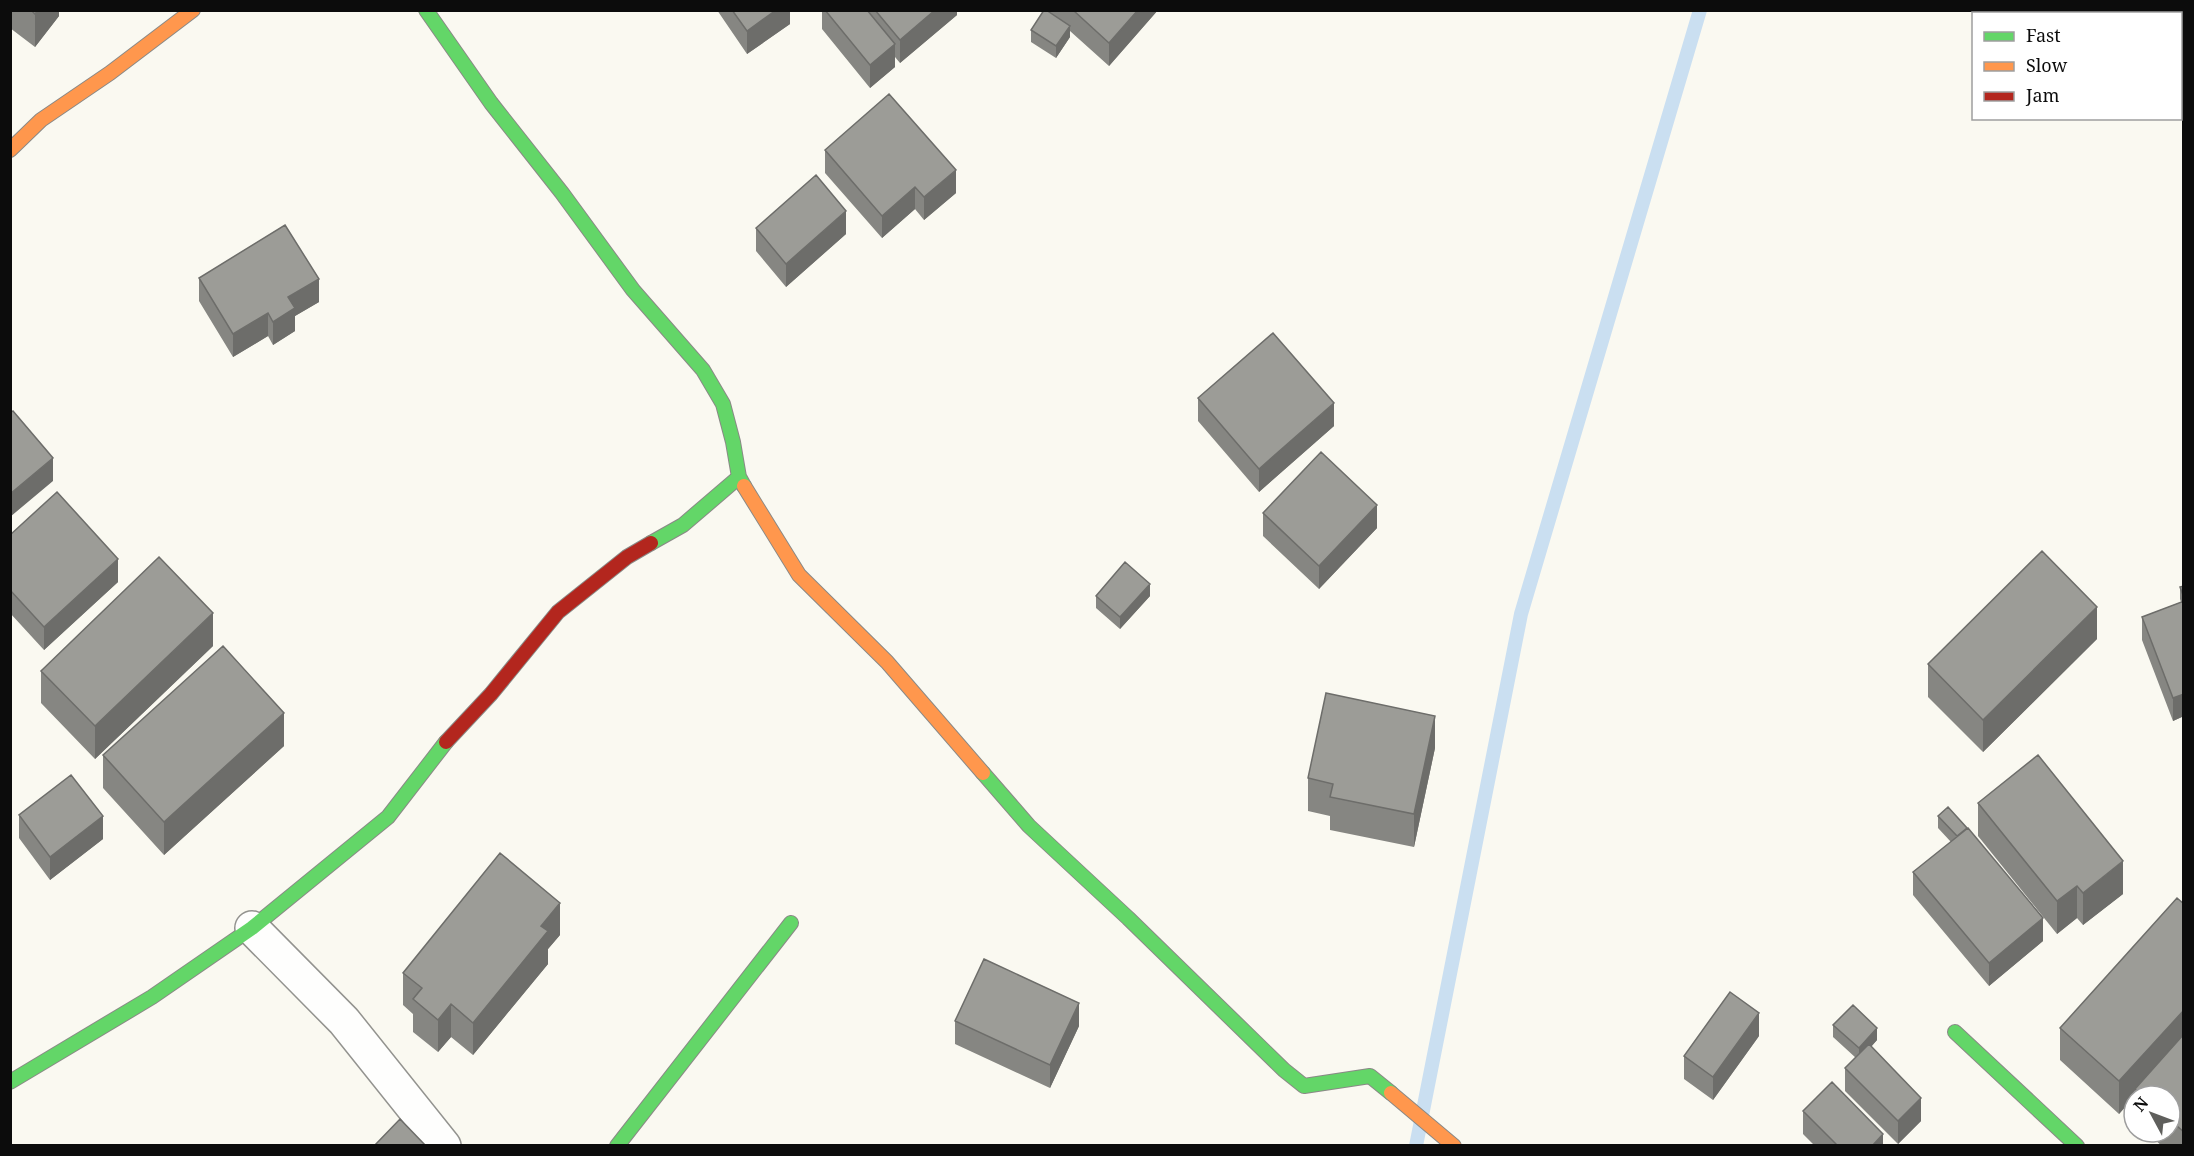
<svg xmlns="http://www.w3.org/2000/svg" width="2194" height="1156" viewBox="0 0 2194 1156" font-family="'Noto Serif',serif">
<rect width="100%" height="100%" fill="#faf9f1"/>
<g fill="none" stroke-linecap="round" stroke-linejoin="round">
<path stroke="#cadff1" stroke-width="14" d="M 1416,1146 L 1521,614 L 1700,10"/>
<defs>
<path id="street" d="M 252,928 L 344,1021 L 444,1146"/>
<path id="fast" d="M 426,10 L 491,103 L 562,193 L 633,290 L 703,370 L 723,404 L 733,442 L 739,477 L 744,486
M 651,543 L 683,525 L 739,477
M 983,773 L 1029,826 L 1128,918 L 1284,1070 L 1304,1086 L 1370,1076 L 1391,1093
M 1955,1032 L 2077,1146
M 10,1082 L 152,997 L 252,928 L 388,817 L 446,742
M 617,1146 L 791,923"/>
<path id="slow" d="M 10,150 L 41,120 L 110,73 L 193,10
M 744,486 L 799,575 L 887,662 L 983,773
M 1391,1093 L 1454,1146"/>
<path id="jam" d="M 446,742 L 491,694 L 558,612 L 627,557 L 651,543"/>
</defs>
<use href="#street" stroke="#93938f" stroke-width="36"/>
<use href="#fast" stroke="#8a8986" stroke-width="16"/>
<use href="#slow" stroke="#8a8986" stroke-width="16"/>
<use href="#jam" stroke="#8a8986" stroke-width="16"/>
<use href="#street" stroke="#fefefd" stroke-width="33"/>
<use href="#fast" stroke="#63d668" stroke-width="14"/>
<use href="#slow" stroke="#ff974d" stroke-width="14"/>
<use href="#jam" stroke="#b3261e" stroke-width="14"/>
</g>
<path fill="#868682" d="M 10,10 L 59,10 L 59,16 L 35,47 L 10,28 Z
M 717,10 L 790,10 L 790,24 L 747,54 Z
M 822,10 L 957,10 L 957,15 L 900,63 L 895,57 L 895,67 L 870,88 L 822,29 Z
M 1047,10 L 1158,10 L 1109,66 L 1070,31 L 1070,37 L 1056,58 L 1031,42 L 1031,30 L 1050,13 Z
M 825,150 L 956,193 L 924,220 L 915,209 L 882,238 L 825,173 Z
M 756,228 L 846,234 L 786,287 L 756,251 Z
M 199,278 L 319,302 L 295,316 L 295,331 L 273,345 L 268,336 L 233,357 L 199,301 Z
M 1198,398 L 1334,426 L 1259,492 L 1198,421 Z
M 1263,513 L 1377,528 L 1319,589 L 1263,536 Z
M 10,535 L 118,582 L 44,650 L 10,613 Z
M 2184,586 L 2184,716 L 2173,721 L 2142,640 L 2142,617 L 2181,602 L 2180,599 L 2180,587 Z
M 1096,596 L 1150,596 L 1120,629 L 1096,608 Z
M 2097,639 L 1983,752 L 1928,697 L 1928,664 Z
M 213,646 L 95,759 L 41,703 L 41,671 Z
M 284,746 L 164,855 L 103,788 L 103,755 Z
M 1435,748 L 1414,847 L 1330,830 L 1330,816 L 1308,811 L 1308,778 Z
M 1978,803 L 2123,894 L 2083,925 L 2077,918 L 2057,934 L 1978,836 Z
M 1948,807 L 2043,941 L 1989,986 L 1913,895 L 1913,872 L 1951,842 L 1938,828 L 1938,816 Z
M 19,815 L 103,839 L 50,880 L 19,838 Z
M 2184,904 L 2184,1146 L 2162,1146 L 2146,1132 L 2170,1132 L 2170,1096 L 2134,1096 L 2134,1097 L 2119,1114 L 2060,1060 L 2060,1028 Z
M 560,935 L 548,949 L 548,964 L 473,1055 L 451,1037 L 438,1052 L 413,1032 L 413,1014 L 403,1005 L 403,973 Z
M 955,1021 L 1079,1026 L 1050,1088 L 955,1044 Z
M 1833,1025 L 1877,1040 L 1871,1047 L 1921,1121 L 1898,1144 L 1845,1091 L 1845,1068 L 1856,1058 L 1833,1037 Z
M 1759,1036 L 1713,1100 L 1684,1079 L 1684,1056 Z
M 1803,1111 L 1883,1146 L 1815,1146 L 1803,1134 Z"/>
<path fill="#6d6d6a" d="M 38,10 L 59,10 L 59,16 L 35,47 L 35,14 Z
M 776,10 L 790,10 L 790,24 L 747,54 L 747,31 Z
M 935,10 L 957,10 L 957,15 L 900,63 L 900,40 Z
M 1138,10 L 1158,10 L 1109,66 L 1109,43 Z
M 1070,26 L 1070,37 L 1056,58 L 1056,46 Z
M 895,44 L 895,67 L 870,88 L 870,65 Z
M 956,170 L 956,193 L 924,220 L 924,197 Z
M 915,187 L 915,209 L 882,238 L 882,216 Z
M 846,211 L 846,234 L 786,287 L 786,264 Z
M 319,279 L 319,302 L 295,316 L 295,331 L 273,345 L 273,322 L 288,297 Z
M 268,313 L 268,336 L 233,357 L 233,334 Z
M 1334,403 L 1334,426 L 1259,492 L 1259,469 Z
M 53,458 L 53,481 L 10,517 L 10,494 Z
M 1377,505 L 1377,528 L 1319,589 L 1319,566 Z
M 118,559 L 118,582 L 44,650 L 44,627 Z
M 1150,584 L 1150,596 L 1120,629 L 1120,617 Z
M 2097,607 L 2097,639 L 1983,752 L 1983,720 Z
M 213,613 L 213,646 L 95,759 L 95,726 Z
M 2184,694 L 2184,716 L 2173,721 L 2173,698 Z
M 284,713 L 284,746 L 164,855 L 164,822 Z
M 1435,716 L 1435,748 L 1414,847 L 1414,814 Z
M 103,816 L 103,839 L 50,880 L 50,857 Z
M 2123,861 L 2123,894 L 2083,925 L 2083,893 Z
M 2077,886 L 2077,918 L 2057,934 L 2057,901 Z
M 560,903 L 560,935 L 548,949 L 548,964 L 473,1055 L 473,1023 L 541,926 Z
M 2043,918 L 2043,941 L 1989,986 L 1989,963 Z
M 1079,1003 L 1079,1026 L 1050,1088 L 1050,1065 Z
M 451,1004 L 451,1037 L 438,1052 L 438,1020 Z
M 2184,1010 L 2184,1042 L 2135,1089 L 2134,1097 L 2119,1114 L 2119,1081 Z
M 1759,1013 L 1759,1036 L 1713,1100 L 1713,1077 Z
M 1877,1028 L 1877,1040 L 1859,1060 L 1859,1048 Z
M 1921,1098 L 1921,1121 L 1898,1144 L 1898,1121 Z
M 1883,1134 L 1883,1146 L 1872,1146 Z"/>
<path fill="#9c9c97" stroke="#6d6d6a" stroke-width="1.5" d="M 31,10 L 38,10 L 35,14 Z
M 732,10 L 776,10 L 747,31 Z
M 825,10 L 867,10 L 895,44 L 870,65 Z
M 875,10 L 935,10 L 900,40 Z
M 1044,10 L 1046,10 L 1070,26 L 1056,46 L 1031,30 Z
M 1073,10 L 1138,10 L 1109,43 Z
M 2036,10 L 2133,10 L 2134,14 L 2038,14 Z
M 889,94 L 956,170 L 924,197 L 915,187 L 882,216 L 825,150 Z
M 816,175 L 846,211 L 786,264 L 756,228 Z
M 285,225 L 319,279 L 288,297 L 295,308 L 273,322 L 268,313 L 233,334 L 199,278 Z
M 1273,333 L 1334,403 L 1259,469 L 1198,398 Z
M 13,411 L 53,458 L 10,494 L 10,413 Z
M 1321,452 L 1377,505 L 1319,566 L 1263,513 Z
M 57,492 L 118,559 L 44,627 L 10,590 L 10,535 Z
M 2042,551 L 2097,607 L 1983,720 L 1928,664 Z
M 159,557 L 213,613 L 95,726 L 41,671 Z
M 1125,562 L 1150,584 L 1120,617 L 1096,596 Z
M 2184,586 L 2184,598 L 2180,587 Z
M 2184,601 L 2184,694 L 2173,698 L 2142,617 Z
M 223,646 L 284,713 L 164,822 L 103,755 Z
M 1326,693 L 1435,716 L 1414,814 L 1330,797 L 1333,784 L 1308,778 Z
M 2038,755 L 2123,861 L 2083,893 L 2077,886 L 2057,901 L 1978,803 Z
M 71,775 L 103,816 L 50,857 L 19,815 Z
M 1948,807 L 1967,828 L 1957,836 L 1938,816 Z
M 1968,828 L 2043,918 L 1989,963 L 1913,872 Z
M 500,853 L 560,903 L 541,926 L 548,931 L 473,1023 L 451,1004 L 438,1020 L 413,999 L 422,988 L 403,973 Z
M 2177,898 L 2184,904 L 2184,1010 L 2119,1081 L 2060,1028 Z
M 984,959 L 1079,1003 L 1050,1065 L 955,1021 Z
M 1730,992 L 1759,1013 L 1713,1077 L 1684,1056 Z
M 1853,1005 L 1877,1028 L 1859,1048 L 1833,1025 Z
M 2184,1034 L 2184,1132 L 2170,1120 L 2170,1096 L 2142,1096 L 2135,1089 Z
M 1869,1044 L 1921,1098 L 1898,1121 L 1845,1068 Z
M 1832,1082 L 1883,1134 L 1872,1146 L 1838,1146 L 1803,1111 Z
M 400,1119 L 426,1146 L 374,1146 Z"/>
<rect width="2194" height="1156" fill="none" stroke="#0c0c0c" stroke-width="24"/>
<rect x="1972" y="12" width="210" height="108" fill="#ffffff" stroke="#9e9e9e" stroke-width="1.5"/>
<rect x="1984" y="32" width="30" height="9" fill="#63d668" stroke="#9e9e9e" stroke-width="1.5"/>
<text x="2026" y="42" font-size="18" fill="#0c0c0c">Fast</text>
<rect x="1984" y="62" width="30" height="9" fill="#ff974d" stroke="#9e9e9e" stroke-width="1.5"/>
<text x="2026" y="72" font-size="18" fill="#0c0c0c">Slow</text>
<rect x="1984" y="92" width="30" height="9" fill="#b3261e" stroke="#9e9e9e" stroke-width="1.5"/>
<text x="2026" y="102" font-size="18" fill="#0c0c0c">Jam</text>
<g transform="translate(2152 1114) rotate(311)"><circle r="28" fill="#ffffff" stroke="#9e9e9e" stroke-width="1.5"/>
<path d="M0-4.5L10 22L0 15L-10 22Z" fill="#5f5f5c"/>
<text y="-9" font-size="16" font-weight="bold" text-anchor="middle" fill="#0c0c0c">N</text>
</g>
</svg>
